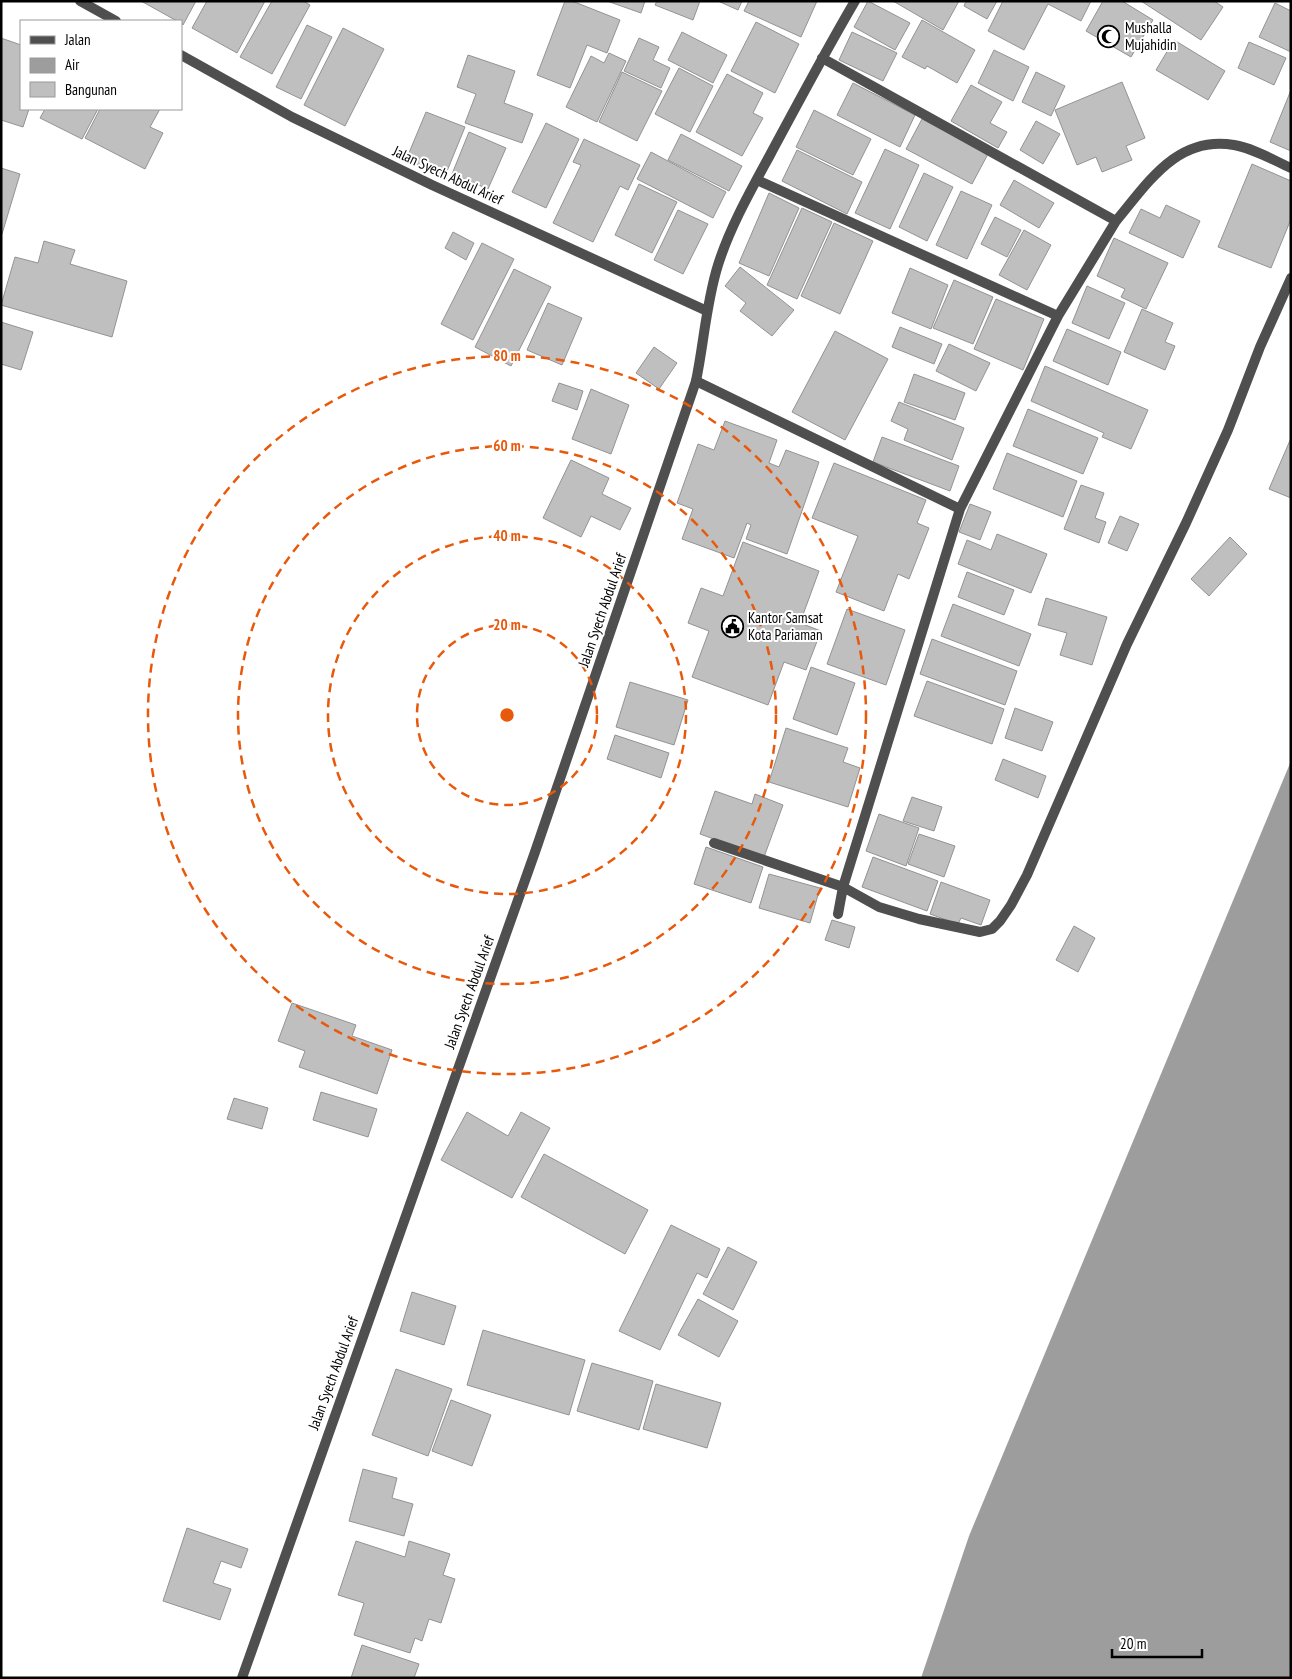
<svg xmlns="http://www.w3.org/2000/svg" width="1292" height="1679" viewBox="0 0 1292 1679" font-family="'PT Sans Narrow',sans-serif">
<rect width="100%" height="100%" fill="#fff"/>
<path fill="#9d9d9d" d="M 1291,761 L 1291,1678 L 921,1678 L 969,1536 Z"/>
<path fill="#bfbfbf" stroke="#939393" d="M 141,1 L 196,1 L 183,25 L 181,21 L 177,21 Z
M 207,1 L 265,1 L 237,53 L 192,28 Z
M 272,1 L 303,1 L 310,5 L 272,74 L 240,57 Z
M 565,1 L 572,1 L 620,20 L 607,53 L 587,45 L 570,88 L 537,75 Z
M 607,1 L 645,1 L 641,13 Z
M 657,1 L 700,1 L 693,20 L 655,5 Z
M 718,1 L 742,1 L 738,10 Z
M 749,1 L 817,1 L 801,37 L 744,11 Z
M 868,1 L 910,23 L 895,50 L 854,27 Z
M 893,1 L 959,1 L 943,30 Z
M 966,1 L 997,1 L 987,19 L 964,6 Z
M 1003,1 L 1091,1 L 1081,21 L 1048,4 L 1024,50 L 988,31 Z
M 1103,1 L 1122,1 L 1153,20 L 1131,57 L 1086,31 Z
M 1141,1 L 1214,1 L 1223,7 L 1201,40 Z
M 1275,3 L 1291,11 L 1291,52 L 1259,37 Z
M 922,20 L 975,50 L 957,83 L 927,66 L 925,69 L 902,57 Z
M 756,22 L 799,44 L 775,93 L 731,71 Z
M 307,25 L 332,37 L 301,99 L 276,87 Z
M 343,28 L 384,49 L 345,126 L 304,105 Z
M 682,32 L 727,55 L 713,83 L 668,60 Z
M 852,32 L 897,53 L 883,81 L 839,60 Z
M 1,38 L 21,45 L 21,109 L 29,109 L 23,127 L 1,120 Z
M 639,38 L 659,47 L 653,60 L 670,68 L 661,88 L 624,71 Z
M 1174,40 L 1225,71 L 1208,100 L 1156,70 Z
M 1249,42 L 1286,58 L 1274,85 L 1238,68 Z
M 994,50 L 1029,67 L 1013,101 L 978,83 Z
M 609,53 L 626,61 L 597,122 L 566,107 L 591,56 L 604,63 Z
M 468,55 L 515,71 L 504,103 L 533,114 L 522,143 L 465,123 L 476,94 L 457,87 Z
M 679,68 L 713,86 L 690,132 L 655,114 Z
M 622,72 L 662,91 L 637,141 L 599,122 Z
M 1036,72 L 1065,86 L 1051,116 L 1022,102 Z
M 727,74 L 763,93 L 753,113 L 763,118 L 742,156 L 696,132 Z
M 1122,82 L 1145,138 L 1126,146 L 1132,160 L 1102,172 L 1096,157 L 1077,165 L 1055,110 Z
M 853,83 L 915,115 L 900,147 L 837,115 Z
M 971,85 L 1002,102 L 990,123 L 1007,132 L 998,148 L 951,121 Z
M 1291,90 L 1291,151 L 1270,142 Z
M 45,109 L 98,109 L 82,139 L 40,118 Z
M 100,109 L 160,109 L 150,127 L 163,133 L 145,169 L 85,138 Z
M 814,110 L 871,139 L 853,175 L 796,147 Z
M 426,112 L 465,127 L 445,176 L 406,160 Z
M 922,119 L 988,154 L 972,184 L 906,149 Z
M 1036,121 L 1060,134 L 1043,164 L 1020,150 Z
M 546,123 L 579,139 L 546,208 L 512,192 Z
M 469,132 L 506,148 L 488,189 L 452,174 Z
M 681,134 L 742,166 L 729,191 L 668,160 Z
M 584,139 L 640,165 L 628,190 L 620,186 L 593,242 L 553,223 L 581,165 L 573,162 Z
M 885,149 L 919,165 L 890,229 L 855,213 Z
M 797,150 L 862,182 L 847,214 L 782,181 Z
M 651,152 L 726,192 L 713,218 L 637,179 Z
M 1252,164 L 1291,181 L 1291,219 L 1271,268 L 1218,247 Z
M 1,168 L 20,174 L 2,234 L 1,234 Z
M 924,173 L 953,187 L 927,241 L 899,227 Z
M 1014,180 L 1054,203 L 1039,228 L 1000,205 Z
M 639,184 L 677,202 L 652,253 L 615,235 Z
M 961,191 L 992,205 L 967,259 L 936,245 Z
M 769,193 L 799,208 L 769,276 L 739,263 Z
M 1166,205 L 1200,221 L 1183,258 L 1129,233 L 1141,209 L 1160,218 Z
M 802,208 L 832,222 L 797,299 L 767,285 Z
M 678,210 L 708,224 L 683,274 L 654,260 Z
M 995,217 L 1021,230 L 1007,257 L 981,244 Z
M 834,223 L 873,241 L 840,314 L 801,296 Z
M 1024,230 L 1051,245 L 1027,290 L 999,275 Z
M 453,232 L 474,243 L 466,260 L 445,248 Z
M 1114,238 L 1168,263 L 1146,309 L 1121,297 L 1125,289 L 1097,276 Z
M 44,241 L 75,250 L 70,264 L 127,281 L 112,337 L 1,305 L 15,257 L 38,263 Z
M 482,243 L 514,259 L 473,340 L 441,324 Z
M 740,267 L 794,310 L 772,336 L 740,311 L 746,303 L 725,286 Z
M 910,268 L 948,285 L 931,329 L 892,313 Z
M 514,269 L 551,287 L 511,366 L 475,347 Z
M 954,280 L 993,297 L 973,344 L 933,328 Z
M 1087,286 L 1125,303 L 1109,339 L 1072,323 Z
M 996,299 L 1044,319 L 1023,370 L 974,349 Z
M 548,303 L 582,318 L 562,365 L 527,350 Z
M 1142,309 L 1173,323 L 1165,342 L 1175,346 L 1165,370 L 1124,352 Z
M 1,322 L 33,332 L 21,370 L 1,364 Z
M 900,327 L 942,344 L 934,364 L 892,347 Z
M 1067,329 L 1121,352 L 1108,385 L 1053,361 Z
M 835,331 L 888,359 L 845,440 L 792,412 Z
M 949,344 L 990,363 L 976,391 L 936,371 Z
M 654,347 L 677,363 L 659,389 L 636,373 Z
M 1045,366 L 1148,410 L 1131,449 L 1102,437 L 1104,433 L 1031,401 Z
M 914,374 L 965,393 L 955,420 L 904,402 Z
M 559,383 L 583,391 L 577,410 L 552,401 Z
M 591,389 L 629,405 L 611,454 L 572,439 Z
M 899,402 L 964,428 L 952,460 L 904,440 L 908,429 L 891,421 Z
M 1028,409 L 1098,438 L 1083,474 L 1013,446 Z
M 725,421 L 777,440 L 769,463 L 779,467 L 786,450 L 819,462 L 787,554 L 746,539 L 751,525 L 747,523 L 734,558 L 682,539 L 693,509 L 677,503 L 698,444 L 714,450 Z
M 882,437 L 959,466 L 950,491 L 873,462 Z
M 1291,438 L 1291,498 L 1269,489 Z
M 1007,453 L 1077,481 L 1063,517 L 993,489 Z
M 571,460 L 609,478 L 602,494 L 631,508 L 620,530 L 591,516 L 581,537 L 543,518 Z
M 834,463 L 926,500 L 917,523 L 929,528 L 909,579 L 898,574 L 884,611 L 836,592 L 858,536 L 812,518 Z
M 1081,485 L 1104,493 L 1095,518 L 1106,522 L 1099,543 L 1064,529 Z
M 970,504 L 991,512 L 980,540 L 959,532 Z
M 1120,516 L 1139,524 L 1127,551 L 1108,543 Z
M 997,534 L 1047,554 L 1031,593 L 958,564 L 967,540 L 991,550 Z
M 1230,537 L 1247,554 L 1209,596 L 1191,579 Z
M 743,542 L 819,571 L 800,623 L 821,631 L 806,670 L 784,662 L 768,705 L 692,677 L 709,631 L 688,623 L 701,588 L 723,596 Z
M 967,572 L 1014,590 L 1004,615 L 958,597 Z
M 1046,598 L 1107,617 L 1092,665 L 1060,655 L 1067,633 L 1038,625 Z
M 953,604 L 1031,634 L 1019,666 L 941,636 Z
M 847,609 L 905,630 L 886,685 L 827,664 Z
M 932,639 L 1017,671 L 1005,705 L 920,674 Z
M 811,667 L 855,683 L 837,735 L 793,719 Z
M 927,681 L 1004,709 L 992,744 L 914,716 Z
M 630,682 L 688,700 L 674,745 L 616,727 Z
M 1015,708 L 1053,722 L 1042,751 L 1005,738 Z
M 786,728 L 848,748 L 843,762 L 860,768 L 848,807 L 769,782 Z
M 615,735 L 669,753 L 661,778 L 607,759 Z
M 1003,759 L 1046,776 L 1038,798 L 995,780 Z
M 715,791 L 752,804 L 755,794 L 783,805 L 764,857 L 700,834 Z
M 912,797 L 942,807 L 934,831 L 903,821 Z
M 879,814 L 919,828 L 906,866 L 866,851 Z
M 919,834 L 955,846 L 944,877 L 908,864 Z
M 706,847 L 763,867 L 751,903 L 694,884 Z
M 873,857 L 938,881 L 927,911 L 862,887 Z
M 769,874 L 820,888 L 810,923 L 759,908 Z
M 941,882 L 990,900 L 981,925 L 961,918 L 958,924 L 930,914 Z
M 832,920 L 855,927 L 849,948 L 825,940 Z
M 1074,926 L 1095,938 L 1078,972 L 1056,960 Z
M 292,1003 L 356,1025 L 352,1036 L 392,1050 L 377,1094 L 299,1067 L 305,1051 L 278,1041 Z
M 321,1092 L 377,1109 L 368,1137 L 313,1120 Z
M 234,1098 L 268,1108 L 262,1129 L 227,1119 Z
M 467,1112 L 508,1136 L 521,1112 L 550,1128 L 512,1198 L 441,1160 Z
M 544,1154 L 648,1210 L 625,1254 L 521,1197 Z
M 671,1225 L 720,1249 L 707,1278 L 697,1273 L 660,1350 L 619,1331 Z
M 728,1247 L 757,1262 L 733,1310 L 703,1294 Z
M 412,1292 L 456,1306 L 444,1345 L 400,1331 Z
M 698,1299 L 738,1321 L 719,1357 L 678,1335 Z
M 483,1330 L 585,1360 L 569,1415 L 467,1385 Z
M 592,1363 L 653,1381 L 639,1430 L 577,1411 Z
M 396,1369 L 452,1389 L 428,1456 L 372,1435 Z
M 656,1384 L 721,1403 L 707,1448 L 643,1429 Z
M 451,1400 L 491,1415 L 472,1466 L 432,1451 Z
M 363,1469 L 397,1478 L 392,1498 L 413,1504 L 404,1536 L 349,1521 Z
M 187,1528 L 248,1549 L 241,1568 L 221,1561 L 213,1583 L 231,1589 L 220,1620 L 163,1601 Z
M 356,1541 L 405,1557 L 409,1541 L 450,1554 L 443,1575 L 455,1579 L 441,1623 L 429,1619 L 422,1641 L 415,1638 L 410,1653 L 354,1635 L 364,1603 L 338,1595 Z
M 362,1645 L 419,1664 L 414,1678 L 351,1678 Z"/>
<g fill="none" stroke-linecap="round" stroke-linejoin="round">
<path stroke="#4f4f4f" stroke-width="10" d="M 80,1 L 116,21
M 181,55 L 292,117 L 432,185 L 707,311
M 757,180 L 1058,316 L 1116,221 L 822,58
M 1116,221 C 1148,183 1177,135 1234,145 C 1253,148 1273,160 1291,168
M 696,381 L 960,509 L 1058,316
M 714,843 L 843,887 L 879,907 L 919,919 L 980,932 L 992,929 L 1000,921 L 1011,905 L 1027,875 L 1127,644 L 1186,523 L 1228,430 L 1260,347 L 1291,278
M 838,914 L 843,887 L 960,509"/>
<path stroke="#4f4f4f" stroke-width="10" d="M 242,1678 L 535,852 L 696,381 C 704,343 706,303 718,265 C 730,227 751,190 770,155 C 798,103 825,52 855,1"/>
</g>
<g fill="none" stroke="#e8590c" stroke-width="2.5" stroke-dasharray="9 6">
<circle cx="507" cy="715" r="90"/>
<circle cx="507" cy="715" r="179"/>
<circle cx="507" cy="715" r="269"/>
<circle cx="507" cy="715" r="359"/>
</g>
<defs>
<symbol id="mosque-ring" viewBox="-11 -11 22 22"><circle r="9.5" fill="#fff" stroke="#000" stroke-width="1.5"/><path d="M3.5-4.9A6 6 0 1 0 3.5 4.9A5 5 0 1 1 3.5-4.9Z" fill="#000"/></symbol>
<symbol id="civic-ring" viewBox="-11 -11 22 22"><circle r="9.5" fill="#fff" stroke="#000" stroke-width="1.5"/><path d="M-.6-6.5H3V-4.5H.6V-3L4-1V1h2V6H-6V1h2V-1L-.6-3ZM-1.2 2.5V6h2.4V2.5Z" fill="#000"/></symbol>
</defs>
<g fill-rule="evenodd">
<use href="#mosque-ring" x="1096" y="24" width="25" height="25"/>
<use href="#civic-ring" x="720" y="614" width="25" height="25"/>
</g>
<g text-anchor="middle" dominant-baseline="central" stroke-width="4" stroke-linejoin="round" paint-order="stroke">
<g font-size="15" fill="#000" stroke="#fff" text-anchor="start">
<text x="1125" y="27">Mushalla<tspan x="1125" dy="17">Mujahidin</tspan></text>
<text x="748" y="617">Kantor Samsat<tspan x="748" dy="17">Kota Pariaman</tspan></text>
</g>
<g font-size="15" fill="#000" stroke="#fff">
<text transform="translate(448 175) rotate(25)">Jalan Syech Abdul Arief</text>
<text transform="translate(602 610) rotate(-71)">Jalan Syech Abdul Arief</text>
<text transform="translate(469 992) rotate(-70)">Jalan Syech Abdul Arief</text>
<text transform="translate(333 1373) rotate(-70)">Jalan Syech Abdul Arief</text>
</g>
</g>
<circle cx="507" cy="715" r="8" fill="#e8590c" stroke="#fff" stroke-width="2.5"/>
<g font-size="15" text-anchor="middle" font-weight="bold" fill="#e8590c" stroke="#fff" stroke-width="4" stroke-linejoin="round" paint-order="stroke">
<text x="507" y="361">80 m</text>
<text x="507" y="451">60 m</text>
<text x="507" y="541">40 m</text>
<text x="507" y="630">20 m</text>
</g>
<rect width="1292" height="1679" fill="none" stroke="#000000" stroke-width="5"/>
<rect x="20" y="20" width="162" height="90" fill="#ffffff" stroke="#999999"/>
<rect x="30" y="36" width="25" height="8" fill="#4f4f4f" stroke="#999999"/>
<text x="65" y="45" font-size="15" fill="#000000">Jalan</text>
<rect x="30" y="58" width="25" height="15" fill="#9d9d9d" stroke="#999999"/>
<text x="65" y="70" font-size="15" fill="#000000">Air</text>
<rect x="30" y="82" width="25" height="15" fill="#bfbfbf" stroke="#999999"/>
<text x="65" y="95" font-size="15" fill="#000000">Bangunan</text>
<path d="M1112 1649v8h90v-8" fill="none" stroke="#000000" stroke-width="2.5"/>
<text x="1120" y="1649" font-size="15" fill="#000000" stroke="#ffffff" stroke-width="4" paint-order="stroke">20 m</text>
</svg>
